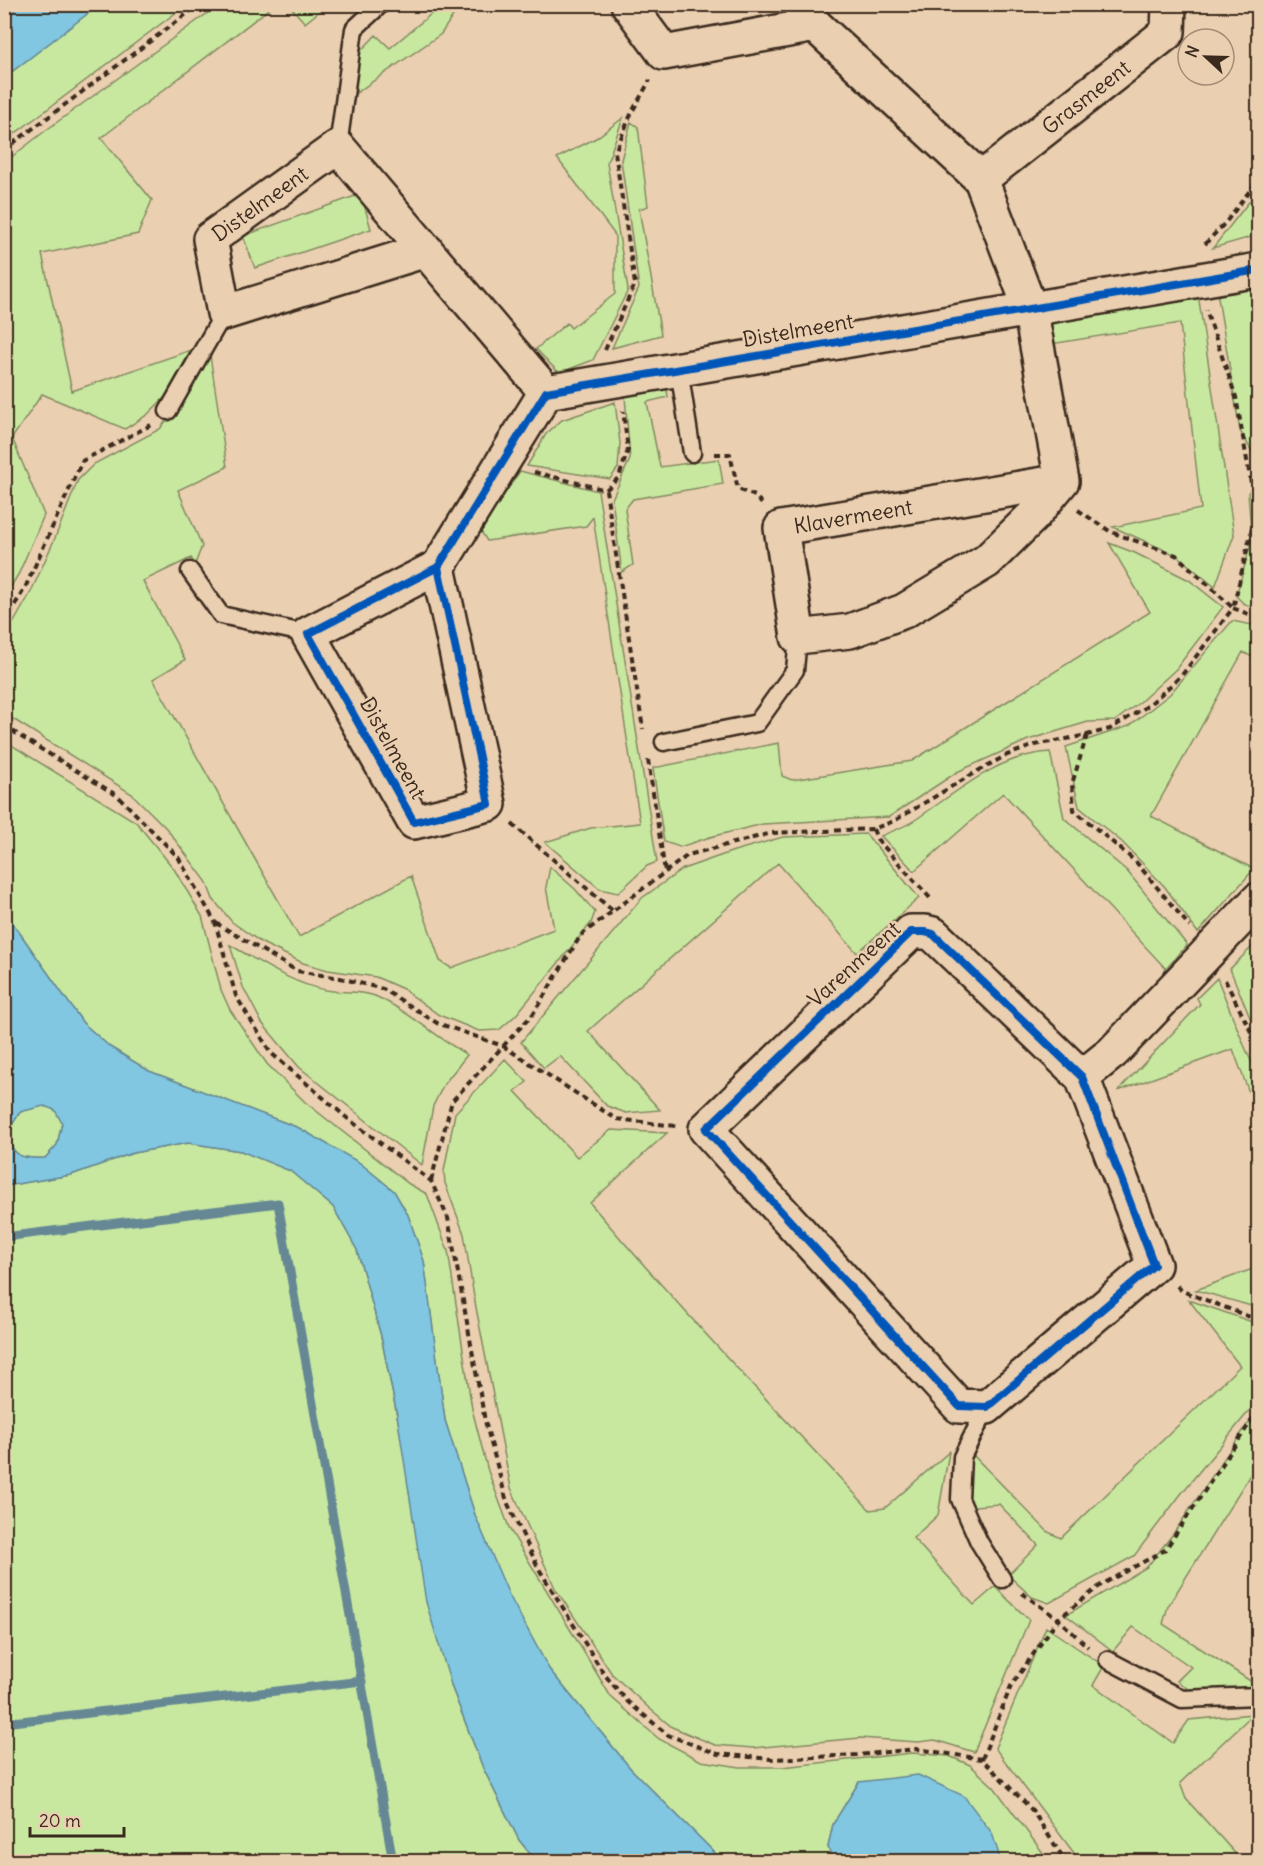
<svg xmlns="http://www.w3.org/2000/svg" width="1263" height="1866" viewBox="0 0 1263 1866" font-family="Delius,sans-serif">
<rect width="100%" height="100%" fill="#eacfb1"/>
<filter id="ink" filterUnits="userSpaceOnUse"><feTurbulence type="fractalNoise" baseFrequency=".0167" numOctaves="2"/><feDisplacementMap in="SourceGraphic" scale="12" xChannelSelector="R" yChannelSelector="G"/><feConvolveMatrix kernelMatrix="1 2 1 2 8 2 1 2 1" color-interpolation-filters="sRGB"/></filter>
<g filter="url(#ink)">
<path fill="#c8e8a0" stroke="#82895f" stroke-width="1.5" d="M 99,5 L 186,5 L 5,141 L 5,77 Z
M 219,5 L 274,5 L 101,138 L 152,200 L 138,234 L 42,254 L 72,391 L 191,350 L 165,397 L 147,415 L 125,429 L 42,394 L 12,438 L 44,515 L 19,573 L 5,597 L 5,162 L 49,128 Z
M 289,5 L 327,5 L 305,23 Z
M 442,5 L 460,5 L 441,34 L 356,93 L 356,56 L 376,35 L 390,48 Z
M 623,118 L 607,163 L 628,290 L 593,360 L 559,373 L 536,349 L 567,323 L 571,328 L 615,294 L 615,235 L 557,158 L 596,138 Z
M 631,122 L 638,127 L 648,206 L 639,209 L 661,335 L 612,348 L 639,288 L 621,160 Z
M 1258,190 L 1258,235 L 1213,248 Z
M 361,194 L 371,229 L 255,268 L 243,236 Z
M 1242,286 L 1258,293 L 1258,459 L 1253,453 L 1240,431 L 1217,291 Z
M 1198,294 L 1234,535 L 1215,587 L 1176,555 L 1113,527 L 1201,509 L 1180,323 L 1051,344 L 1048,325 L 1055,317 Z
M 209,349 L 227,467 L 178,490 L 202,546 L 195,564 L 191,558 L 143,581 L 185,660 L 153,679 L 299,937 L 411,876 L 440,961 L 451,968 L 554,929 L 546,887 L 550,867 L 575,889 L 595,912 L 591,923 L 516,1015 L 499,1030 L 479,1031 L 439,1015 L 403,989 L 376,977 L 328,970 L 303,963 L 262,943 L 232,922 L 213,899 L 206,881 L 167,829 L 132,794 L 5,714 L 5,638 L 31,592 L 55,538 L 78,480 L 94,464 L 160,429 L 182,400 Z
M 666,384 L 668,397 L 647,402 L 660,467 L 719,459 L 723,484 L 633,499 L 625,509 L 633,565 L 622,572 L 612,499 L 630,459 L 625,396 Z
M 615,402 L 620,443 L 618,468 L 610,479 L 527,466 L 546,434 L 562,420 Z
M 520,471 L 598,491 L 657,862 L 647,866 L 618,893 L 600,889 L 545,842 L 591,828 L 640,823 L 593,517 L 586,526 L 487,541 L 480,530 Z
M 1253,486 L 1258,489 L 1258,610 L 1243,603 L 1236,596 L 1252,540 L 1248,493 Z
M 1109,543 L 1135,553 L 1189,580 L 1223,607 L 1176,669 L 1140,702 L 1115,721 L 1088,722 L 1028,740 L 957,772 L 889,817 L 763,824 L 710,837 L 680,847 L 664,842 L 653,768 L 779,743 L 782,776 L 792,780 L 912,761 L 1150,612 Z
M 1232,621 L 1258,626 L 1258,660 L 1243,652 L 1151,816 L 1254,869 L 1198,933 L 1165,887 L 1122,842 L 1079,807 L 1066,747 L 1129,726 L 1170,694 Z
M 4,739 L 16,748 L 136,822 L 174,869 L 202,916 L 221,990 L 230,1010 L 267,1064 L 305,1102 L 409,1184 L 427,1194 L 448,1251 L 472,1409 L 488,1471 L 510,1530 L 611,1697 L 659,1739 L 701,1761 L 740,1767 L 782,1767 L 912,1753 L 949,1756 L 970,1765 L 994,1787 L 1049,1861 L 999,1861 L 1000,1858 L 859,1782 L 833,1824 L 828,1847 L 833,1861 L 723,1861 L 631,1769 L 549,1669 L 508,1595 L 475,1515 L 445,1420 L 424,1261 L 408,1215 L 394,1191 L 360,1163 L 299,1128 L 149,1071 L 110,1047 L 83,1023 L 5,912 Z
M 1050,752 L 1064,818 L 1127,871 L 1187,945 L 1166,969 L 1003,793 L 914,871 L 881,836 C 892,831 905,827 915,820 C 957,792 998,755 1050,752 Z
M 866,834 L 919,898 L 857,953 L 778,863 L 588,1031 L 660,1110 L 626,1113 L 607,1106 L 560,1056 L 544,1068 L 521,1042 L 642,898 L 683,869 L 734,851 L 783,837 Z
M 1258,941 L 1258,1037 L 1230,969 Z
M 230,945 C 261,962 290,983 325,990 C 341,993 360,990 375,996 C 407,1010 436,1037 467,1055 L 444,1084 L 433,1106 L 422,1165 L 299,1067 L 262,1023 L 243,987 Z
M 1217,978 L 1244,1045 L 1258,1077 L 1258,1094 L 1256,1096 L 1256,1104 L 1254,1106 L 1233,1049 L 1118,1091 L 1200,1004 L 1197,998 Z
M 505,1059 L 527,1082 L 515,1091 L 577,1157 L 611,1130 L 667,1133 L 590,1203 C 680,1309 775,1409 870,1510 L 885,1508 L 949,1452 L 938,1515 L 913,1538 L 974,1605 L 995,1587 L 1029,1620 L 974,1752 L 935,1740 L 918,1742 L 860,1738 L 753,1748 L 715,1745 L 672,1727 L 649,1708 L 612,1674 L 555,1588 L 511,1488 L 474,1297 L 464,1234 L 445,1183 L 444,1171 L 455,1113 Z
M 44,1105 L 55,1110 L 62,1123 L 57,1145 L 45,1158 C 21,1159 13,1158 7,1133 L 20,1112 Z
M 188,1143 L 241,1151 L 291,1171 L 333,1207 L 357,1250 L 381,1336 L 452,1688 L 483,1768 L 519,1840 L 536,1861 L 5,1861 L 4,1186 L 71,1175 L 133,1153 Z
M 1258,1267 L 1258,1308 L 1196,1290 Z
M 1189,1300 L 1258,1324 L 1258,1400 L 1181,1494 L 1134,1556 L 1049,1603 L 1032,1597 L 1008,1575 L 1038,1545 L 999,1504 L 962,1507 L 967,1449 L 1048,1532 L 1061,1538 L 1240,1366 Z
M 1258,1416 L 1258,1462 L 1168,1606 L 1163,1624 L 1258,1686 L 1258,1690 L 1197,1695 L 1177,1681 L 1191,1667 L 1133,1627 L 1113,1651 L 1066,1615 L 1147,1567 L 1173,1534 L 1247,1425 Z
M 1046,1627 L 1104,1666 L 1093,1685 L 1173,1743 L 1189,1720 L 1253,1714 L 1180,1783 L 1186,1799 L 1242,1861 L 1080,1861 L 995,1748 Z"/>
<path fill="#81c7e2" stroke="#658894" stroke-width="1.5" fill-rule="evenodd" d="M 21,4 L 99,4 L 99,5 L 5,77 L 5,17 Z
M 5,912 L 83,1023 L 110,1047 L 149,1071 L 299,1128 L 360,1163 L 394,1191 L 408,1215 L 424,1261 L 445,1420 L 475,1515 L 509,1595 L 549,1669 L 631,1769 L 723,1861 L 536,1861 L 519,1840 L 483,1768 L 452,1688 L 426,1602 L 397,1415 L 381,1336 L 357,1250 L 333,1207 L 290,1171 L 241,1151 L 188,1143 L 133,1153 L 71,1175 L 5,1186 ZM 44,1106 L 55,1110 L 62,1123 L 57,1145 L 45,1158 C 22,1159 12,1158 7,1133 L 20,1112 Z
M 918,1775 L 964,1796 L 992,1833 L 1000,1858 L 999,1861 L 833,1861 L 828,1847 L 833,1824 L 859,1782 Z"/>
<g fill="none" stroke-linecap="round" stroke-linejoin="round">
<path stroke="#658894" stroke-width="9" d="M 4,1237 L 278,1203 L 393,1862
M 4,1723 L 362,1681"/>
<defs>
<path id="lane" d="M 338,147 L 354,29 L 381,4
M 679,369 L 692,453
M 168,411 L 224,313
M 190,571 L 221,615 L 308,634
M 664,742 L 757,723 L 795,670 L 798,637
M 987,1407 L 962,1457 L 960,1499 L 979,1542 L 1002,1579
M 1108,1660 L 1182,1699 L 1258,1696"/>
<g id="street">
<path d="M 628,4 L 664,53 L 815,25"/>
<path id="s1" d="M 799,4 L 815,25 L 981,179 L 1168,32 L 1169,4"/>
<path id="s2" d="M 981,179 L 1030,308 L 1062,481 L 1033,516 L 987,561 L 904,611 L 850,631 L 798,637 L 781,528 L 1062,481"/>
<path id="s3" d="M 426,250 L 224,313 L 210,239 L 338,147 L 546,392"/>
<path d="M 438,567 L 489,804 L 414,822 L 308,634 L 438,567 L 546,392 L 1258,270"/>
<path d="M 911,932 L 925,932 L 933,934 L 1082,1077 L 1154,1265 L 987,1407 L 959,1406 L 706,1129 Z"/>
<path d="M 1082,1077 L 1113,1052 L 1258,900"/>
</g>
</defs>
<use href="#lane" stroke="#3b2a1e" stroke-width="21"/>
<use href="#street" stroke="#3b2a1e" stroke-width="38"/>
<path stroke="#3b2a1e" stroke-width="4" stroke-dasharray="6 4.5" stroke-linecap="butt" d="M 4,150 L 200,4
M 1205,244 L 1226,222 L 1258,180
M 605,350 L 635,284 L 615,152 L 632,112 L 650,80
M 715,454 L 730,454 L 738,489 L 755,496 L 762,504
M 534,472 L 606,490 L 643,729
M 606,490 L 619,477 L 628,450 L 623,411
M 1078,510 L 1111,532 L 1176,555 L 1233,608 L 1256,512 L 1236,397 L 1206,310
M 4,623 L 25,588 L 82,461 L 151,425
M 4,724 L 18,735 L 118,796 L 178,857 L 215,922 L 236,996 L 271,1053 L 347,1118 L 431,1181 L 448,1218 L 485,1421 L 507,1502 L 539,1569 L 604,1674 L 628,1702 L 668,1735 L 718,1754 L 771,1759 L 857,1755 L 917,1749 L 982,1759 L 1032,1810 L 1066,1862
M 1087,735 L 1072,784 L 1074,810 L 1136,862 L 1190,927
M 648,760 L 665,872
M 512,824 L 613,911
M 873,829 L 877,839 L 930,898
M 216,923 L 297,971 L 340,978 L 383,989 L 437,1023 L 503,1046 L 616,1119 L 676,1126
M 1225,980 L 1258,1046
M 431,1181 L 452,1101 L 533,1014 L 581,935 L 688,855 L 772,833 L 873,829 L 894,821 L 976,772 L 1007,755 L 1035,745 L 1087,735 L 1110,729 L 1149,705 L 1182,675 L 1233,608 L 1258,618
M 1177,1286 L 1182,1291 L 1258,1320
M 1022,1593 L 1058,1619 L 1088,1647
M 982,1759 L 1011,1686 L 1058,1619 L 1101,1585 L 1165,1550 L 1258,1411"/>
<use href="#lane" stroke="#eacfb1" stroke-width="16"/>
<use href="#street" stroke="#eacfb1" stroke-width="33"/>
<defs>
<path id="cycleway" d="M 438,567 L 489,804 L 414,822 L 308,634 L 438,567 L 546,392 L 1258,270
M 911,932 L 925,932 L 933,934 L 1082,1077 L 1154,1265 L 987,1407 L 959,1406 L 706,1129 Z"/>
</defs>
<use href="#cycleway" stroke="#eacfb1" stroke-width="11"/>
<use href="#cycleway" stroke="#0057b8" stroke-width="8"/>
</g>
</g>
<g text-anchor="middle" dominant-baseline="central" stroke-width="5" stroke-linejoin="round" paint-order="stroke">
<g font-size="21" fill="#3b2a1e" stroke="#eacfb1">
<text stroke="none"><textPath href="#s1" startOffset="386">Grasmeent</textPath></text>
<text stroke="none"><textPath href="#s3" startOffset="348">Distelmeent</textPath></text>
<text transform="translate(798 330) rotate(-10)">Distelmeent</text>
<text stroke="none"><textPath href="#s2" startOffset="814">Klavermeent</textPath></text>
<text transform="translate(393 748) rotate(61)">Distelmeent</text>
<text transform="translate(854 964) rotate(-42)">Varenmeent</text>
</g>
</g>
<rect width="1263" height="1866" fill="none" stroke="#eacfb1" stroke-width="24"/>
<rect x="12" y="12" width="1239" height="1842" fill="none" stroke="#3b2a1e" stroke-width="2" filter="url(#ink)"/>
<g transform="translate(1206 57) rotate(292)"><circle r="28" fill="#eacfb1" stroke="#a48d76" stroke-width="1.5"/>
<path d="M0-4.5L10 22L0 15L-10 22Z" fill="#3b2a1e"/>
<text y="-9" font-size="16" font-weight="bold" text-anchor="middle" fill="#3b2a1e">N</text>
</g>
<path d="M30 1827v9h94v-9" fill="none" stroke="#3b2a1e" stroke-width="3"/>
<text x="39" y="1827" font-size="18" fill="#3b2a1e" stroke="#eacfb1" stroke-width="4.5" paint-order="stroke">20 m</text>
</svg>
